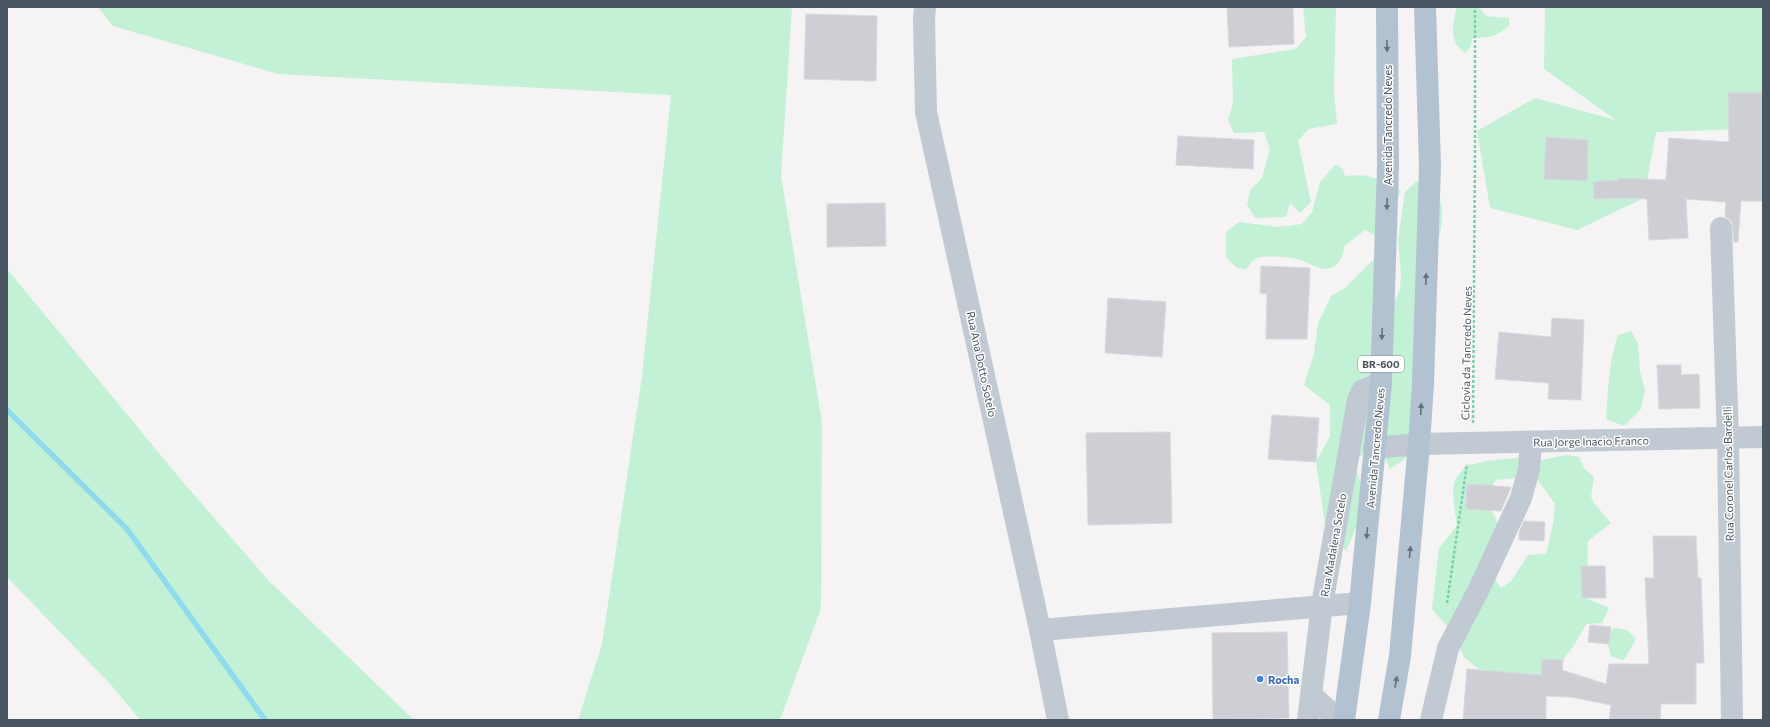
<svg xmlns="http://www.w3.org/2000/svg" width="1770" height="727" viewBox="0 0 1770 727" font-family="Commissioner,sans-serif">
<rect width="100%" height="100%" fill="#f5f3f3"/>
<path fill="#c3f1d5" d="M 98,7 L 792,7 L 781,176 L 822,422 L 821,608 L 780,720 L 578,720 L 602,644 L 642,376 L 671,95 L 278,74 L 113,26 Z
M 1303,7 L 1336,7 L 1334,92 L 1337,124 L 1308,129 L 1298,141 L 1311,202 L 1300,213 L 1290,203 L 1286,217 L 1255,218 L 1247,204 L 1251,189 L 1262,178 L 1270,149 L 1264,132 L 1234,133 L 1228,119 L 1233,104 L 1232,59 L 1296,49 L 1306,37 Z
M 1457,7 L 1479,7 L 1486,16 L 1509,18 L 1509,26 C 1503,30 1496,36 1488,37 C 1482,38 1478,37 1472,39 L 1471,47 L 1465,53 C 1449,43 1452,24 1457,7 Z
M 1545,7 L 1763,7 L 1763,132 L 1746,129 L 1656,132 L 1644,198 L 1577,230 L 1490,208 L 1477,131 L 1535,98 L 1616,120 L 1544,69 Z
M 1336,164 L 1343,169 L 1345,176 C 1356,175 1367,174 1376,179 C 1388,186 1386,188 1401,190 L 1395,205 L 1393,304 L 1400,289 L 1401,273 L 1398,240 L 1405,192 L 1416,182 L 1430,177 C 1447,204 1443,222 1436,252 L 1408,457 L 1390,469 L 1377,441 L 1354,462 L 1363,491 L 1359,521 L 1346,551 L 1325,525 L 1316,462 L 1330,436 L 1330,405 L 1304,385 L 1314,354 L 1318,324 L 1331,296 L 1345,288 L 1378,255 L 1379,238 L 1365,230 L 1344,246 C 1344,252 1343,255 1340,260 C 1328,279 1311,262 1297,259 C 1289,257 1263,255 1257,258 C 1253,260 1249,265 1246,269 L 1237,268 L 1226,257 L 1226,232 L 1239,222 L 1279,227 L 1302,224 L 1312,212 L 1320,182 Z
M 7,269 L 182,481 L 269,581 L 414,720 L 140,720 L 112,686 L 7,577 Z
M 1631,331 L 1638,343 L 1640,372 L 1645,389 L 1641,409 L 1624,426 L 1606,419 C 1608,391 1609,361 1618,335 Z
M 1567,455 L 1579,457 L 1585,469 L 1594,477 L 1591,497 L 1594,503 L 1611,523 L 1588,541 L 1586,598 L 1609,608 L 1602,623 L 1586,624 L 1575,644 L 1563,660 L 1538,675 L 1511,676 L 1478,669 L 1464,657 L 1454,634 L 1432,609 L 1439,548 L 1457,526 L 1453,497 L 1454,482 L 1465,466 L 1487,461 L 1524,457 L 1526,477 L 1496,480 L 1485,496 L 1497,522 L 1512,544 L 1493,557 L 1492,575 L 1501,588 L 1512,580 L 1528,555 L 1546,554 L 1553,524 L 1555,504 L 1537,479 L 1541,460 Z
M 1614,628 L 1627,630 L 1636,639 L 1624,660 L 1612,657 C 1607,646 1605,638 1614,628 Z"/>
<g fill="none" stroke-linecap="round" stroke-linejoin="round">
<path stroke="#90daee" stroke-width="5.5" d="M 7,410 L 127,529 L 265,720"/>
</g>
<path fill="#cdcfd5" stroke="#d7d9de" d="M 1227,7 L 1293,7 L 1294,44 L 1229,47 Z
M 806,14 L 877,16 L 876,81 L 804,79 Z
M 1728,93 L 1763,93 L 1763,201 L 1741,201 L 1738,242 L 1734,242 L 1732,222 L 1725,216 L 1726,202 L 1686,199 L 1688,238 L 1649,240 L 1647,199 L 1628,198 L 1594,199 L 1593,182 L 1619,180 L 1619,178 L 1666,180 L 1669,138 L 1729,142 Z
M 1178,136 L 1254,140 L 1253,169 L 1176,165 Z
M 1546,137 L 1588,140 L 1587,181 L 1544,179 Z
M 885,203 L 886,246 L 827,247 L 827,204 Z
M 1261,266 L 1310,268 L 1307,339 L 1266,339 L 1267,294 L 1260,293 Z
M 1108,298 L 1166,302 L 1162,357 L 1105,353 Z
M 1552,318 L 1584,320 L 1581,400 L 1548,399 L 1549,383 L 1495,379 L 1499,332 L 1551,337 Z
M 1657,365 L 1681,365 L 1681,375 L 1699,374 L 1700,408 L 1659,409 Z
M 1272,415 L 1319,418 L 1316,462 L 1268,459 Z
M 1170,432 L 1172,523 L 1088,525 L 1086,433 Z
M 1467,484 L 1511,487 L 1501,511 L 1466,509 Z
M 1524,521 L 1545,522 L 1544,541 L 1519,540 L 1519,532 Z
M 1653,536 L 1696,536 L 1698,578 L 1701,578 L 1704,663 L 1696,663 L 1696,704 L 1661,704 L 1660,720 L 1609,720 L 1611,705 L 1571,697 L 1546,696 L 1546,720 L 1463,720 L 1467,669 L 1541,675 L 1542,659 L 1563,660 L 1562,670 L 1606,684 L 1609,664 L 1649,664 L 1645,578 L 1654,578 Z
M 1581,566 L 1605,566 L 1606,598 L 1582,598 Z
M 1590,625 L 1611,627 L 1609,644 L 1588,642 Z
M 1287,632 L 1289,718 L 1213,720 L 1212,633 Z"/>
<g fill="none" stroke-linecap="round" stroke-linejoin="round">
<path stroke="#7ad0a6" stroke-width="2.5" stroke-dasharray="3 2" stroke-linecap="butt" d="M 1473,423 L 1475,150 L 1475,7
M 1447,603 L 1467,464"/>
<path stroke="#c1cad2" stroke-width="22" d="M 925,7 L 924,20 L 926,112 L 1040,630 L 1058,720
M 1721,228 L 1728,439 L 1732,720
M 1374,448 L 1419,444 L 1763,437
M 1040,630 L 1360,603
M 1311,695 L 1339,720
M 1308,720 L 1322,605 L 1358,400 L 1362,391 L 1381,383
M 1431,720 L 1448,648 L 1478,591 L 1521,498 L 1529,469 L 1531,442"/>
<path stroke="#b3c2d1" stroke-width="22" d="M 1344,720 L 1360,603 L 1381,383 L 1388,167 L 1387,7
M 1389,720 L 1400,656 L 1419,444 L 1423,384 L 1430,166 L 1425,7"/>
</g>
<defs><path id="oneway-solid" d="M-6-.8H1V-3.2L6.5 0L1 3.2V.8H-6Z"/></defs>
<g fill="#64717d">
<use href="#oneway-solid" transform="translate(1387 46) rotate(89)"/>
<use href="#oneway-solid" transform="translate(1387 204) rotate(92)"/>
<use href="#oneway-solid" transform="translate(1426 279) rotate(-88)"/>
<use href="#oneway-solid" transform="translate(1382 334) rotate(92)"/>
<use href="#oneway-solid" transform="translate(1421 409) rotate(-87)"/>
<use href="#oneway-solid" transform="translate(1367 533) rotate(95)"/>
<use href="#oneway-solid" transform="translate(1410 552) rotate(-85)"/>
<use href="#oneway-solid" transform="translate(1396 682) rotate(-80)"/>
</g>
<circle fill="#3f7fe0" stroke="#fff" stroke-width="1.5" cx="1260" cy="679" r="4"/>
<g text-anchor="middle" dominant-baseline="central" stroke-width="3" stroke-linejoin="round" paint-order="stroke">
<rect fill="#fff" stroke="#808990" stroke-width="1" x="1358" y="356" width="46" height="16" rx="3"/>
<g font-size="10" font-weight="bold" fill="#4a5661">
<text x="1381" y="364">BR-600</text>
</g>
<g font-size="11" fill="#4a5661" stroke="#fff">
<text transform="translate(1387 125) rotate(-90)">Avenida Tancredo Neves</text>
<text transform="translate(1466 353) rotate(-89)">Ciclovia da Tancredo Neves</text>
<text transform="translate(982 364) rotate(78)">Rua Ana Dotto Sotelo</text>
<text transform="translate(1591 441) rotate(-1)">Rua Jorge Inacio Franco</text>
<text transform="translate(1375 448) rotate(-85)">Avenida Tancredo Neves</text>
<text transform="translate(1728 474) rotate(-91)">Rua Coronel Carlos Bardelli</text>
<text transform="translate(1333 545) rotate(-80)">Rua Madalena Sotelo</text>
</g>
<g font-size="11" font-weight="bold" fill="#366cbe" stroke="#fff" text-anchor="start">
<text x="1268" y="679">Rocha</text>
</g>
</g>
<rect width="1770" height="727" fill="none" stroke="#4a5661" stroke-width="16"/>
</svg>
